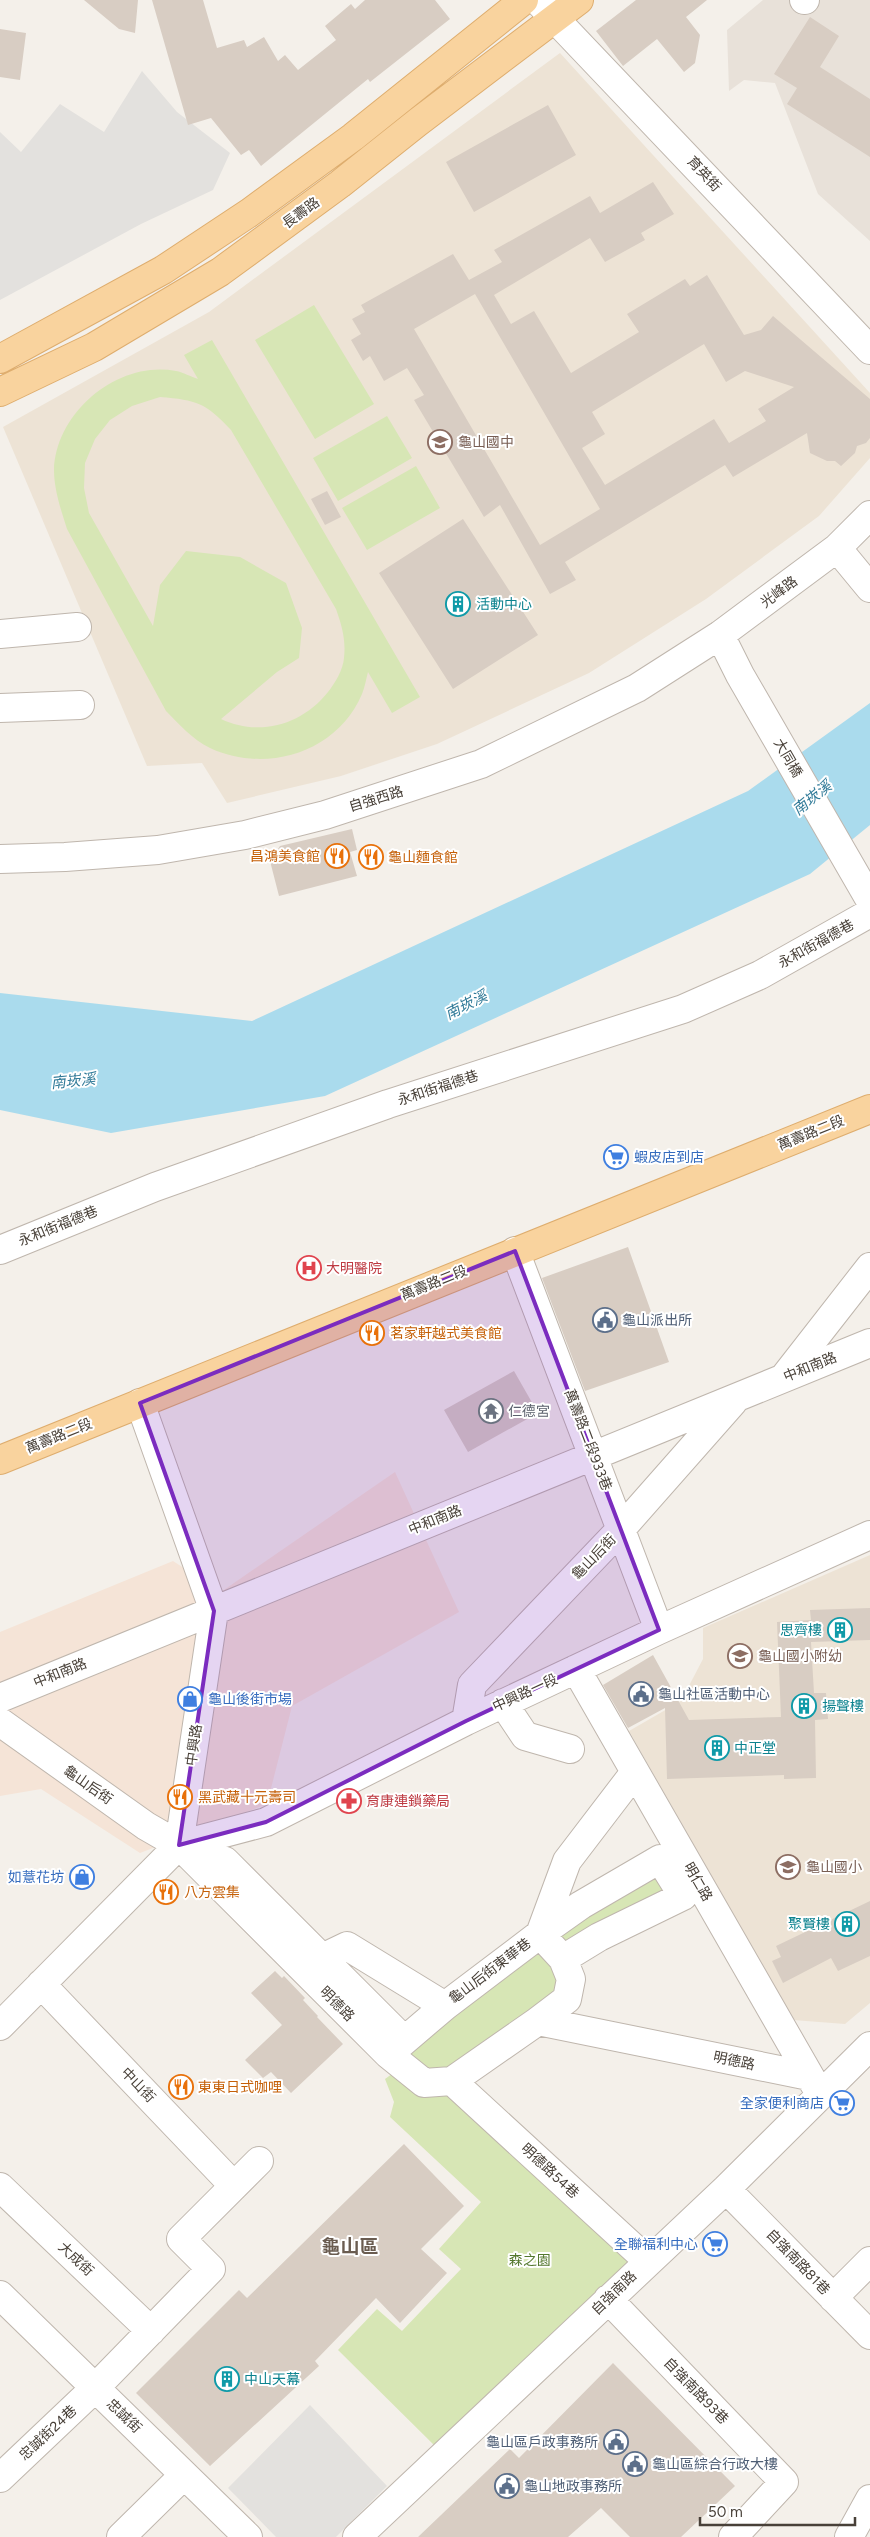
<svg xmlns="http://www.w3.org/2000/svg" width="870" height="2537" viewBox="0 0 870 2537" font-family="Figtree,'Noto Sans TC',sans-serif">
<rect width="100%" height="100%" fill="#f4f0ea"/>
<path fill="#e8e1d9" d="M 763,0 L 870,0 L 870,241 L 818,194 L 775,83 L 744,80 L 729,91 L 727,30 Z"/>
<path fill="#f5e4d7" d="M 395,1472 L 459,1612 L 292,1706 L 267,1804 L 140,1853 L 41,1789 L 0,1796 L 0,1632 L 173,1561 L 221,1592 Z"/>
<path fill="#ede3d5" d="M 560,53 L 870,393 L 870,458 L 819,516 L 706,599 L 589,673 L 437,744 L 341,776 L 227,803 L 202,763 L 147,766 L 3,427 L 209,312 Z
M 870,1555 L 870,2003 L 845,2024 L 793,2020 L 629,1731 L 681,1701 L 703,1659 L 703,1628 Z"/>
<path fill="#d7e6b5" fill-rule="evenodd" d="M 314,305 L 374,404 L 315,439 L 255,340 Z
M 212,340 L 420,697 L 392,713 L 368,672 C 366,679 365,687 362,694 C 337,753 266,774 210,748 C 192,739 180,725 166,711 L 67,529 C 61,510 54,490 54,470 C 56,411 119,360 176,371 C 183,372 191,377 198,379 L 184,355 ZM 160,397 C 197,400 206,403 231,430 L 336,609 C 342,626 346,640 344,658 C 343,670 335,683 328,692 C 302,725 259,737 221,719 L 277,672 L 299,658 L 302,628 L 286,583 L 240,557 L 186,551 L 160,585 L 153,626 L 89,513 L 84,488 L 85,463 L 95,439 L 110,420 L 132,406 Z
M 387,416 L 412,458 L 338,501 L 313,458 Z
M 416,466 L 440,508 L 367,550 L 342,508 Z
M 667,1862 L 679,1891 L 591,1938 L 557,1996 L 459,2070 L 426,2075 L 400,2055 L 538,1942 Z
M 396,2071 L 455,2093 L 631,2259 L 436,2447 L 338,2350 L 377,2309 L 402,2331 L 461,2269 L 439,2249 L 481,2202 L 390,2117 L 394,2102 L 385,2079 Z"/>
<path fill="#e3e1de" d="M 142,71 L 177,112 L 230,153 L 213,190 L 141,224 L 0,300 L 0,132 L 21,152 L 60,104 L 104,132 Z
M 310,2405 L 387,2486 L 336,2537 L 276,2537 L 228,2488 Z"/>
<path fill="#aadbed" d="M 870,703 L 870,825 L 810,874 L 325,1096 L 111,1133 L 0,1110 L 0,993 L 252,1021 L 748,791 Z"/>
<path fill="#d8cdc3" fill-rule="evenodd" d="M 84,0 L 138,0 L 135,33 L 119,29 Z
M 152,0 L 203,0 L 217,48 L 244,40 L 247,47 L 264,37 L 278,61 L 285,55 L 298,70 L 336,40 L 325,26 L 351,4 L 355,9 L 365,0 L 435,0 L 450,19 L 370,82 L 368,79 L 261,166 L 249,150 L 241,155 L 211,118 L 188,125 Z
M 636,0 L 707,0 L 686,17 L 700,35 L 695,63 L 684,72 L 657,39 L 623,66 L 596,31 Z
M 810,17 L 839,36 L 820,67 L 870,99 L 870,157 L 787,104 L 797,88 L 774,74 Z
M 0,29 L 26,33 L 20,80 L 0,77 Z
M 548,105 L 576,155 L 474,212 L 446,162 Z
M 653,182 L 674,214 L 641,233 L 645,240 L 605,262 L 590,238 L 494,295 L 511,324 L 534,311 L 571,373 L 639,332 L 627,314 L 685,279 L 690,286 L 707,275 L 744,335 L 761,330 L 773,316 L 870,399 L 870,438 L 866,443 L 857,446 L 855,453 L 841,466 L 835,461 L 827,461 L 810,453 L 807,433 L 733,477 L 725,465 L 565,562 L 576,580 L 550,594 L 500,505 L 484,517 L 414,400 L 424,395 L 407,368 L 384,381 L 370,356 L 363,361 L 351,340 L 361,334 L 352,319 L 365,312 L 361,305 L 453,254 L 469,280 L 502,262 L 494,250 L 590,196 L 600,213 ZM 475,294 L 600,509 L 540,545 L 414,329 ZM 704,344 L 726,382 L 745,371 L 794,387 L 758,409 L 766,421 L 729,443 L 714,419 L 605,485 L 582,448 L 605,434 L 592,412 Z
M 327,491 L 341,517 L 325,525 L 311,499 Z
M 463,519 L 538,635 L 453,689 L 379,573 Z
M 352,829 L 357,850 L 350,852 L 357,876 L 279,896 L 270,861 L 280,846 Z
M 628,1247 L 669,1362 L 585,1391 L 542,1278 Z
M 514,1371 L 538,1413 L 468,1452 L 444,1410 Z
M 870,1608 L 870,1640 L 811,1642 L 814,1693 L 826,1693 L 828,1719 L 815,1720 L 816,1778 L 784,1779 L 784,1775 L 667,1779 L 665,1708 L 628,1728 L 603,1685 L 653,1655 L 689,1720 L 781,1717 L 777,1622 L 811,1620 L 810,1610 Z
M 870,1901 L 870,1956 L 838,1971 L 831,1958 L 783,1983 L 772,1961 L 781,1957 L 776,1946 Z
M 275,1971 L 282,1978 L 284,1976 L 305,1998 L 303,2000 L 318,2016 L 317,2017 L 343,2044 L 291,2093 L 271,2072 L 263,2078 L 245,2060 L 282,2025 L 251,1993 Z
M 404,2144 L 464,2206 L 421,2249 L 447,2273 L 400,2323 L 376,2298 L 315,2361 L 319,2366 L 210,2466 L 136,2393 L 239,2290 L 247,2298 Z
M 613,2363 L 735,2486 L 681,2537 L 630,2537 L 601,2508 L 568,2537 L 418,2537 L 510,2449 L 519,2458 Z"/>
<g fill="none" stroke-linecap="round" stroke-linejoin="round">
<defs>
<path id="minor" d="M 537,0 L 870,350
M 804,0 L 805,0
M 837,548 L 870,588
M 0,634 L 77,627
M 720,635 L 740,675 L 870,900
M 0,708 L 80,705
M 0,859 L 65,857 L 158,850 L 245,835 L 325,815 L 481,764 L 637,688 L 720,635 L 837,548 L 870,515
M 0,1250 L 155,1187 L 388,1104 L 683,1009 L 760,975 L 870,913
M 515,1251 L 659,1630
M 785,1376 L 870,1267
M 576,1669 L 816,2087
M 0,1698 L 870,1343
M 503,1703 L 525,1736 L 570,1749
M 466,1721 L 472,1685 L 621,1529 L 733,1402
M 0,1722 L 146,1826 L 179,1845 L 225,1861 L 404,2040
M 179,1845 L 266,1822 L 466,1721 L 659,1630 L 870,1535
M 179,1845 L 388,2054 L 424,2083 L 452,2081 L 538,2021 L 809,2076
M 322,1958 L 347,1946 L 445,2006
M 41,1984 L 234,2186
M 538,2021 L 567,1999 L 571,1979 L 563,1959 L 540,1934 L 581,1905 L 660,1859 L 683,1896 L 599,1937 L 563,1959
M 0,2026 L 179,1845 L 214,1611 L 140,1403
M 391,2052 L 445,2006 L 540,1934 L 567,1861 L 635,1772
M 452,2081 L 648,2261
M 0,2187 L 151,2331
M 726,2189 L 870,2335
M 0,2295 L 248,2537
M 833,2298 L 870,2261
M 608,2299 L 784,2482 L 733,2537
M 0,2478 L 95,2388 L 211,2269 L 181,2239 L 259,2161
M 121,2537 L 184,2475
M 357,2537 L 726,2189 L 870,2046
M 849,2537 L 870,2499"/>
<path id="major" d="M 0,359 L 163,270 L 249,213 L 353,137 L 524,0
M 0,392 L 94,347 L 220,272 L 340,184 L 418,122 L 579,0
M 0,1460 L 870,1109"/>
</defs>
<use href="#minor" stroke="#bfb6ad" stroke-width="30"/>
<use href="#major" stroke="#dead6e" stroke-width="30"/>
<use href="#minor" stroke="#fff" stroke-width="28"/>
<use href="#major" stroke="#f9d39e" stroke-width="28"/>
</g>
<path fill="#7b2cbf" fill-opacity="0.2" stroke="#7b2cbf" stroke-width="4" stroke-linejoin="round" d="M 515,1251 L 659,1630 L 466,1721 L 266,1822 L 179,1845 L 214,1611 L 140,1403 Z"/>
<defs>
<symbol id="school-ring" viewBox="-11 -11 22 22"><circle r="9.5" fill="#fff" stroke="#8d6e63" stroke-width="1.5"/><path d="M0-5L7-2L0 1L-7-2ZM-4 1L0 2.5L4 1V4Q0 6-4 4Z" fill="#8d6e63"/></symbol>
<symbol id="building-ring" viewBox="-11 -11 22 22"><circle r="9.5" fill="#fff" stroke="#0f9aa8" stroke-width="1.5"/><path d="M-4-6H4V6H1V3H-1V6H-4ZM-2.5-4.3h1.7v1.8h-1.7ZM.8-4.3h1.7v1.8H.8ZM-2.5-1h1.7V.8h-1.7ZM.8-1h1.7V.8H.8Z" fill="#0f9aa8"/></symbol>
<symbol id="restaurant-ring" viewBox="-11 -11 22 22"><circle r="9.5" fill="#fff" stroke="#e8710a" stroke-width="1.5"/><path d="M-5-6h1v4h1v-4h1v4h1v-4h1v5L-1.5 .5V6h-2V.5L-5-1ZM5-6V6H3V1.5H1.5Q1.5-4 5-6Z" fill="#e8710a"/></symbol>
<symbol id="supermarket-ring" viewBox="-11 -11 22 22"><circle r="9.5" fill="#fff" stroke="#3f7fe0" stroke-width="1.5"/><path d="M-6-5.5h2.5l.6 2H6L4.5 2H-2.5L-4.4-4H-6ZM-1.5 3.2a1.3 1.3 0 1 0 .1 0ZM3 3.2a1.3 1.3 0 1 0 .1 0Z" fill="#3f7fe0"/></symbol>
<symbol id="hospital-ring" viewBox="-11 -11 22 22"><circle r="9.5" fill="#fff" stroke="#e0444e" stroke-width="1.5"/><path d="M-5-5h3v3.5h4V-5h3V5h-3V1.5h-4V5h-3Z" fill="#e0444e"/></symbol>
<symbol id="civic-ring" viewBox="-11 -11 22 22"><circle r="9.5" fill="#fff" stroke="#5c6f8a" stroke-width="1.5"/><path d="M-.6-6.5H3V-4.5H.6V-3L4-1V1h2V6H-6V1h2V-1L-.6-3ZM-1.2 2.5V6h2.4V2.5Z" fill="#5c6f8a"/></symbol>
<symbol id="temple-ring" viewBox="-11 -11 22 22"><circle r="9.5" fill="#fff" stroke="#6b7280" stroke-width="1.5"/><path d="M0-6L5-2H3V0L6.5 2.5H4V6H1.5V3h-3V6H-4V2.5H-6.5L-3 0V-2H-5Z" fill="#6b7280"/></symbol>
<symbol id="shop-ring" viewBox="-11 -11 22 22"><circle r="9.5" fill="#fff" stroke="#3f7fe0" stroke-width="1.5"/><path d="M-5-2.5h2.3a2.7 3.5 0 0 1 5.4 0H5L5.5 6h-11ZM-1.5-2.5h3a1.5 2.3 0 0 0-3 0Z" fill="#3f7fe0"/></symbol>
<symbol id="pharmacy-ring" viewBox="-11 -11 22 22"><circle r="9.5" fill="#fff" stroke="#e0444e" stroke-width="1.5"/><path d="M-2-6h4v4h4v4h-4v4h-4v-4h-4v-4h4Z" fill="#e0444e"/></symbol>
</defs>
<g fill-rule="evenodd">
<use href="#school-ring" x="426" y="428" width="28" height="28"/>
<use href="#building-ring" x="444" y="590" width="28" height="28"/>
<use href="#restaurant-ring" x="323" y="842" width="28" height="28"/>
<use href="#restaurant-ring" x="357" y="843" width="28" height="28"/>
<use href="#supermarket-ring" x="602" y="1143" width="28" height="28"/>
<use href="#hospital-ring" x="295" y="1254" width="28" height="28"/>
<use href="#civic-ring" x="591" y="1306" width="28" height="28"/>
<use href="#restaurant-ring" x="358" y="1319" width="28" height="28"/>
<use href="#temple-ring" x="477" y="1397" width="28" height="28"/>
<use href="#building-ring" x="826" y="1616" width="28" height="28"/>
<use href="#school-ring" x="726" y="1642" width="28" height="28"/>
<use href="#civic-ring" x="627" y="1680" width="28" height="28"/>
<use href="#shop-ring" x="176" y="1685" width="28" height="28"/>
<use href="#building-ring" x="790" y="1692" width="28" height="28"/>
<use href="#building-ring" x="703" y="1734" width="28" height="28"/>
<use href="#restaurant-ring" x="166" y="1783" width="28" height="28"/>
<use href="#pharmacy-ring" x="335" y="1787" width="28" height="28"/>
<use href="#school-ring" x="774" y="1853" width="28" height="28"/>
<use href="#shop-ring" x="68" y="1863" width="28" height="28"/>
<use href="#restaurant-ring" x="152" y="1878" width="28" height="28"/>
<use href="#building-ring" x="833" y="1910" width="28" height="28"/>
<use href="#restaurant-ring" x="167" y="2073" width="28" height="28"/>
<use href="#supermarket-ring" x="828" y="2089" width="28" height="28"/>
<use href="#supermarket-ring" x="701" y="2230" width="28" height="28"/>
<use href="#building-ring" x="213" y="2365" width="28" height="28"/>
<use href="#civic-ring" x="602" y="2428" width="28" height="28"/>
<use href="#civic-ring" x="621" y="2450" width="28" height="28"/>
<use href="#civic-ring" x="493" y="2472" width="28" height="28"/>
</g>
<g text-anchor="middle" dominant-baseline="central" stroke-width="4" stroke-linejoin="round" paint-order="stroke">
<g font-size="14" fill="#484038" stroke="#fff">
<text transform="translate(704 174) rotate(47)">育英街</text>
<text transform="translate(301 213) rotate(-36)">長壽路</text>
<text transform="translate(779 592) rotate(-37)">光峰路</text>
<text transform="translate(788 758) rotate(60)">大同橋</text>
<text transform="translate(376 799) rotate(-17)">自強西路</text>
<text transform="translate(816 944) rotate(-29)">永和街福德巷</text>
<text transform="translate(438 1088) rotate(-18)">永和街福德巷</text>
<text transform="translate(811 1133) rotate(-22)">萬壽路二段</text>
<text transform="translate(58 1226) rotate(-22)">永和街福德巷</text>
<text transform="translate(434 1283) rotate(-22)">萬壽路二段</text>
<text transform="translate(810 1367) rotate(-22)">中和南路</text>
<text transform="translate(59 1436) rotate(-22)">萬壽路二段</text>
<text transform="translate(588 1440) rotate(69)">萬壽路二段933巷</text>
<text transform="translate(435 1520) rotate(-22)">中和南路</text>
<text transform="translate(594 1557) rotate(-46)">龜山后街</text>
<text transform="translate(60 1673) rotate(-22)">中和南路</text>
<text transform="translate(525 1693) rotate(-25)">中興路一段</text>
<text transform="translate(194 1745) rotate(-82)">中興路</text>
<text transform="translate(88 1785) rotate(35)">龜山后街</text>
<text transform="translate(698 1882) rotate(60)">明仁路</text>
<text transform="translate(490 1971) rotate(-37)">龜山后街東華巷</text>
<text transform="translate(337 2004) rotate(45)">明德路</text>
<text transform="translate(734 2061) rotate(12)">明德路</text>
<text transform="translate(138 2085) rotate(46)">中山街</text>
<text transform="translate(550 2171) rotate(43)">明德路54巷</text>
<text transform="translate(76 2259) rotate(43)">大成街</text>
<text transform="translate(798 2262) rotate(46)">自強南路81巷</text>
<text transform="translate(614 2293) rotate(-44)">自強南路</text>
<text transform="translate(696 2391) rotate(46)">自強南路93巷</text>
<text transform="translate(124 2416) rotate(44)">忠誠街</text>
<text transform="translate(48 2433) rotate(-43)">忠誠街24巷</text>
</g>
<g font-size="14" fill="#785e54" stroke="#fff" text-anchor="start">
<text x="458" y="442">龜山國中</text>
<text x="758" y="1656">龜山國小附幼</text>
<text x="806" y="1867">龜山國小</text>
</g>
<g font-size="14" fill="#0d838f" stroke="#fff" text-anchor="start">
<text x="476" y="604">活動中心</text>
<text x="822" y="1630" text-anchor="end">思齊樓</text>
<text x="822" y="1706">揚聲樓</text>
<text x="734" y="1748">中正堂</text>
<text x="830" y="1924" text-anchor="end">聚賢樓</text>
<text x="244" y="2379">中山天幕</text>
</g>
<g font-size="14" fill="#c56008" stroke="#fff" text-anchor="start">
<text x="320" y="856" text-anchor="end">昌鴻美食館</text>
<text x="388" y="857">龜山麵食館</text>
<text x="390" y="1333">茗家軒越式美食館</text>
<text x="198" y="1797">黑武藏十元壽司</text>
<text x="184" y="1892">八方雲集</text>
<text x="198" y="2087">東東日式咖哩</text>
</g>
<g font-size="14" fill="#366cbe" stroke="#fff" text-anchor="end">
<text x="634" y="1157" text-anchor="start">蝦皮店到店</text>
<text x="208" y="1699" text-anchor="start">龜山後街市場</text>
<text x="64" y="1877">如薏花坊</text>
<text x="824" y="2103">全家便利商店</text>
<text x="698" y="2244">全聯福利中心</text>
</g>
<g font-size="14" fill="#be3a42" stroke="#fff" text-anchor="start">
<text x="326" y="1268">大明醫院</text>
<text x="366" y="1801">育康連鎖藥局</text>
</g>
<g font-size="14" fill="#4e5e75" stroke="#fff" text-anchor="start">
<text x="622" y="1320">龜山派出所</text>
<text x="658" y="1694">龜山社區活動中心</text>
<text x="598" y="2442" text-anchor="end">龜山區戶政事務所</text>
<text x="652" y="2464">龜山區綜合行政大樓</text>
<text x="524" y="2486">龜山地政事務所</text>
</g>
<g font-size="14" fill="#5b616d" stroke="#fff" text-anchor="start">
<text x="508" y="1411">仁德宮</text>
</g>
<g font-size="14" fill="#54782e" stroke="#fff">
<text x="530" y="2260">森之園</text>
</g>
<g font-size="15" font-style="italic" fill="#307a98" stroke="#fff">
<text transform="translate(812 798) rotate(-39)">南崁溪</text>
<text transform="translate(466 1005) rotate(-27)">南崁溪</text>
<text transform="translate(73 1081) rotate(-6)">南崁溪</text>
</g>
<g font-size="19" font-weight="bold" fill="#6a5c50" stroke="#fff">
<text x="350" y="2246">龜山區</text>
</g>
</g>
<path d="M700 2517v8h155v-8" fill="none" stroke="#484038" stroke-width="2.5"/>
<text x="708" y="2517" font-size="15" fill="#484038" stroke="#ffffff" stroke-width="4" paint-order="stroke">50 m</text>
</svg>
